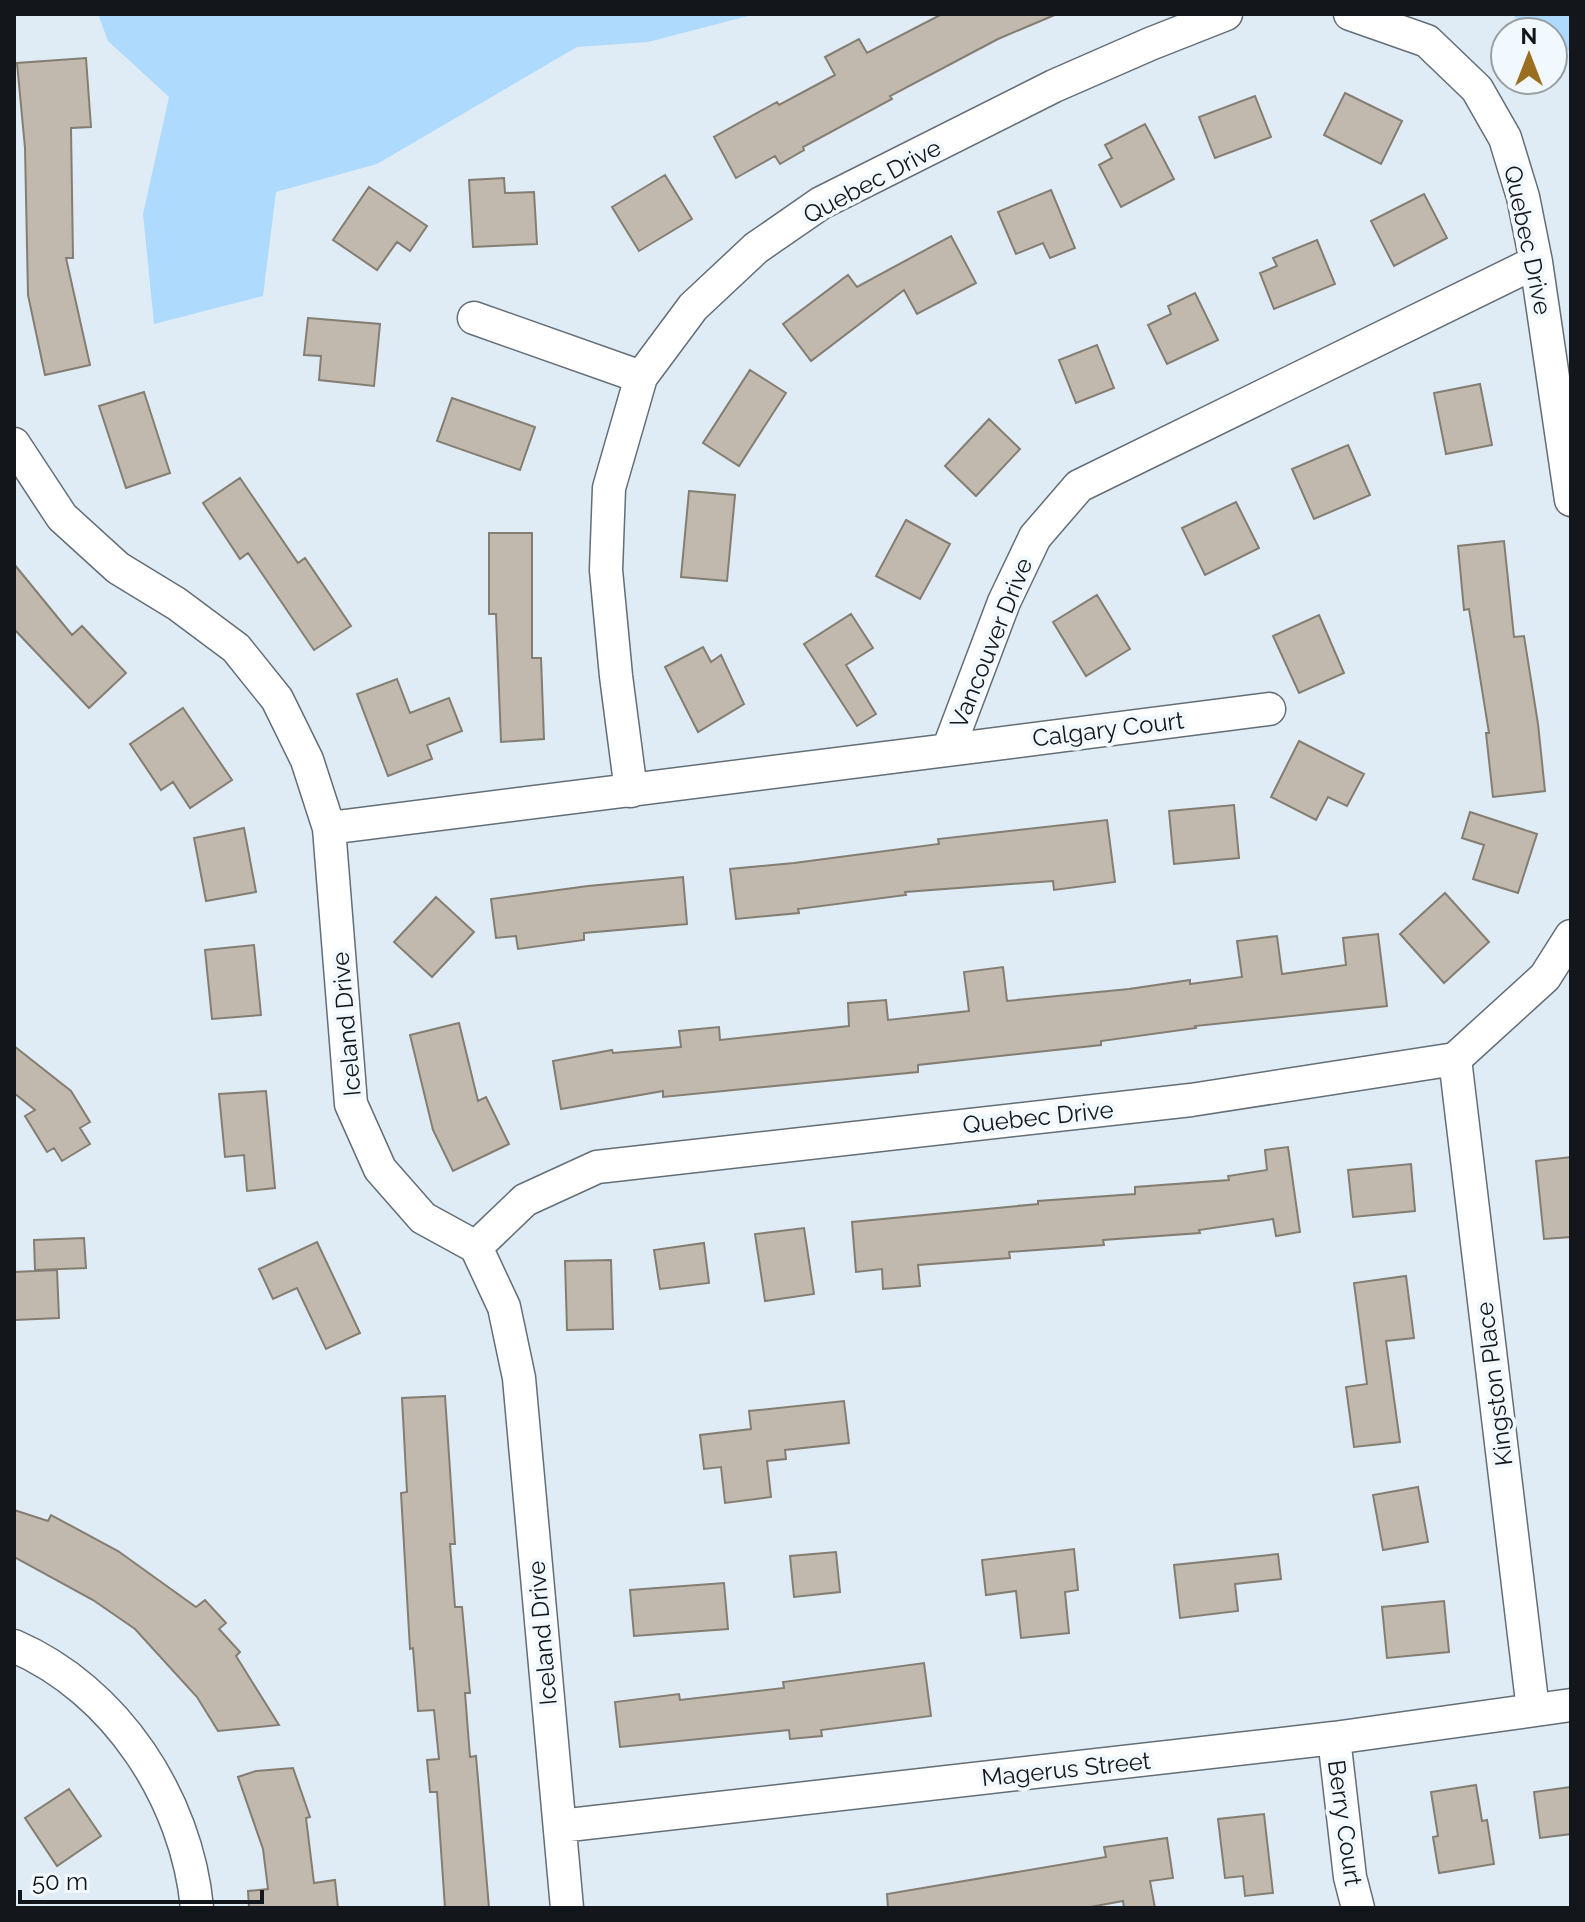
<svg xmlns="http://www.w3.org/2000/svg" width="1585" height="1922" viewBox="0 0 1585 1922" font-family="Raleway,sans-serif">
<rect width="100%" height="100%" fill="#e0ecf5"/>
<path fill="#aedbfd" d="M 98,14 L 756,14 L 648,42 L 577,47 L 377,164 L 276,192 L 263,296 L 154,324 L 143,214 L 169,97 L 108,41 Z
M 1514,14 L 1571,14 L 1571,50 L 1553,53 L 1553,32 L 1519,32 Z"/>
<path fill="#c1b9ae" stroke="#847d72" stroke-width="2" d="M 942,14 L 1057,14 L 998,39 L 890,96 L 892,99 L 803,147 L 804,150 L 780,164 L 775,156 L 736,178 L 714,137 L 777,102 L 779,105 L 835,75 L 825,57 L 859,39 L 867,53 Z
M 86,58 L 91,127 L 71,128 L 73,258 L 66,258 L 90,365 L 45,375 L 28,295 L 25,148 L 17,63 Z
M 1345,93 L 1402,121 L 1381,164 L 1324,135 Z
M 1255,96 L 1271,137 L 1215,158 L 1199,117 Z
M 1145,124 L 1174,179 L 1121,207 L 1099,165 L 1112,158 L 1105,145 Z
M 665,175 L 692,219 L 639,251 L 612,207 Z
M 504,178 L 505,193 L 534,192 L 537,244 L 473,247 L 469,180 Z
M 369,187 L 427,226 L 410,251 L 397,242 L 377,270 L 333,240 Z
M 1051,190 L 1075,248 L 1050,258 L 1043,243 L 1016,254 L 998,212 Z
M 1424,194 L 1447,238 L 1394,266 L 1371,221 Z
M 951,236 L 976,283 L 917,314 L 904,290 L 811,361 L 783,324 L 848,275 L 857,287 Z
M 1317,240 L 1335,284 L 1274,309 L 1260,273 L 1277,266 L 1273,258 Z
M 1195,293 L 1218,340 L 1167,364 L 1148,325 L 1171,314 L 1168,306 Z
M 308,318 L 380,324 L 374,386 L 319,380 L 321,356 L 304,355 Z
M 1097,345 L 1114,388 L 1076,403 L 1059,360 Z
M 750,370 L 786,393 L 739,466 L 703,443 Z
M 1480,384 L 1492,445 L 1446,454 L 1434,393 Z
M 144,392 L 170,473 L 126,488 L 99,406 Z
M 452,398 L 535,427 L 520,470 L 437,441 Z
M 989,419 L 1020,449 L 976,496 L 945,466 Z
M 1348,445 L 1370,495 L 1314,519 L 1292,469 Z
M 240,478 L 298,563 L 305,558 L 351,626 L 314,650 L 248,553 L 240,559 L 203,503 Z
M 689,491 L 735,495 L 727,581 L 681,577 Z
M 1236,502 L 1259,548 L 1205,575 L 1182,528 Z
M 906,520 L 950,544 L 920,599 L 876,576 Z
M 489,533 L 532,533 L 532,658 L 541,658 L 544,739 L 501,742 L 496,614 L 489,614 Z
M 1504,541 L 1514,637 L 1524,636 L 1538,724 L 1545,791 L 1493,797 L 1486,733 L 1489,733 L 1469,609 L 1464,610 L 1458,546 Z
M 14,564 L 72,635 L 82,626 L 126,673 L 89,708 L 14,629 Z
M 1097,595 L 1130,649 L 1086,676 L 1053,622 Z
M 851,614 L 873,648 L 846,665 L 876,714 L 857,726 L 804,644 Z
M 1319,615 L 1344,673 L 1299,693 L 1273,636 Z
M 703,647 L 711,662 L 721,655 L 744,704 L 698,732 L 665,667 Z
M 397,679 L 410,713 L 449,698 L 462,731 L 427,745 L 432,759 L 388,776 L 357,694 Z
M 183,708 L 232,780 L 190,808 L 173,782 L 161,790 L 130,744 Z
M 1299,741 L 1364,774 L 1347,806 L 1328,797 L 1316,820 L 1271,797 Z
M 1234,805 L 1239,858 L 1174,864 L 1169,811 Z
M 1470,812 L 1537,834 L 1518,893 L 1473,879 L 1484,845 L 1462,838 Z
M 1107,820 L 1115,882 L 1054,890 L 1053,881 L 905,892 L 906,895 L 798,909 L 799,913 L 736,919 L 730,869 L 794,863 L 939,844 L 938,839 Z
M 244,828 L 256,892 L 206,901 L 194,838 Z
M 683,877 L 687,924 L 584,933 L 584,940 L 518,949 L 516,936 L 496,938 L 491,899 L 588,886 Z
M 1445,893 L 1489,942 L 1444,983 L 1400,934 Z
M 436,897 L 474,932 L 432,977 L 394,942 Z
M 1378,934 L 1387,1006 L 1195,1026 L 1196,1028 L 1101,1041 L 1101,1045 L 918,1065 L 918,1072 L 663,1097 L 663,1091 L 561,1109 L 553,1061 L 612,1050 L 613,1053 L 681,1047 L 679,1031 L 719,1027 L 720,1040 L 849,1026 L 848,1003 L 886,1000 L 888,1020 L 969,1011 L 964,972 L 1003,967 L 1007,1001 L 1129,989 L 1190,980 L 1190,984 L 1242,977 L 1237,941 L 1277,936 L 1282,974 L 1346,965 L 1343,938 Z
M 254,945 L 261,1015 L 212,1019 L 205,950 Z
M 459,1023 L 478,1101 L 486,1097 L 509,1144 L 453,1171 L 433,1130 L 410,1035 Z
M 14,1046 L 71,1091 L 90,1122 L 80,1128 L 90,1144 L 62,1161 L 54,1148 L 47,1152 L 25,1116 L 35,1110 L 14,1093 Z
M 266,1091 L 275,1188 L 247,1191 L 244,1155 L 225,1157 L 219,1094 Z
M 1288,1147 L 1300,1232 L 1276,1236 L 1273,1219 L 1199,1230 L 1200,1233 L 1103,1240 L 1104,1245 L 1009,1252 L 1010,1258 L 918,1265 L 920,1286 L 883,1289 L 882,1269 L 856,1272 L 852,1222 L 1038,1204 L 1038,1201 L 1135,1194 L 1135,1187 L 1229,1180 L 1228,1176 L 1267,1170 L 1265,1150 Z
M 1571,1157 L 1571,1237 L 1544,1239 L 1536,1161 Z
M 1411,1164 L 1415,1211 L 1353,1217 L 1348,1170 Z
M 804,1228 L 814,1294 L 765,1301 L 755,1234 Z
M 84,1238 L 86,1268 L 35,1270 L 34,1240 Z
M 317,1242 L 360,1333 L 326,1349 L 297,1288 L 273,1299 L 259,1269 Z
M 704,1243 L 709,1283 L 660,1289 L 654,1250 Z
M 611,1260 L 613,1329 L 567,1330 L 565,1261 Z
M 57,1270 L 59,1318 L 15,1320 L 14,1272 Z
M 1406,1276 L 1414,1338 L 1386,1341 L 1400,1442 L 1354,1447 L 1346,1387 L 1367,1384 L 1354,1283 Z
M 445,1396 L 455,1544 L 450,1544 L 455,1607 L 462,1607 L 470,1693 L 465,1693 L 470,1757 L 476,1756 L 489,1908 L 445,1908 L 437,1792 L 430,1792 L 427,1760 L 439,1759 L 434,1710 L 418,1711 L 413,1648 L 410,1649 L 401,1493 L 407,1492 L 402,1398 Z
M 844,1401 L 849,1443 L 785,1450 L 786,1459 L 767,1461 L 771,1497 L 725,1503 L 721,1467 L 704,1469 L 700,1435 L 751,1429 L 749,1411 Z
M 1418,1487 L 1428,1542 L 1383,1550 L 1373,1495 Z
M 14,1510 L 48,1521 L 51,1515 L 118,1551 L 196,1607 L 205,1600 L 226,1623 L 219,1629 L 240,1652 L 236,1656 L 279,1725 L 218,1731 L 197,1697 L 135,1629 L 93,1600 L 14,1557 Z
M 1074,1549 L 1078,1590 L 1065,1592 L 1069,1633 L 1021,1638 L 1016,1591 L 986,1595 L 982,1560 Z
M 836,1552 L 840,1592 L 794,1597 L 790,1556 Z
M 1278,1554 L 1281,1579 L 1235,1584 L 1238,1611 L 1180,1618 L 1174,1565 Z
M 724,1583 L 728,1629 L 634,1636 L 630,1590 Z
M 1444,1601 L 1449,1652 L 1387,1658 L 1382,1607 Z
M 924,1663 L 931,1716 L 821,1730 L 822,1736 L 790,1739 L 789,1730 L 620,1747 L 615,1702 L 679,1694 L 680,1700 L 784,1688 L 783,1682 Z
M 293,1768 L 310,1817 L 306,1818 L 314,1883 L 335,1880 L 338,1908 L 249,1908 L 248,1891 L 268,1889 L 263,1849 L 238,1777 L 256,1771 Z
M 1476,1785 L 1482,1821 L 1487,1820 L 1494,1864 L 1439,1873 L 1433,1837 L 1438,1836 L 1431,1792 Z
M 1571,1787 L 1571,1834 L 1540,1838 L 1534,1792 Z
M 69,1789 L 101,1836 L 57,1866 L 25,1818 Z
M 1264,1814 L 1273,1893 L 1245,1896 L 1243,1876 L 1225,1878 L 1218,1819 Z
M 1167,1838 L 1173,1878 L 1150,1881 L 1155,1908 L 1124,1908 L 1123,1901 L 1085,1908 L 888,1908 L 887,1894 L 1106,1857 L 1104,1847 Z"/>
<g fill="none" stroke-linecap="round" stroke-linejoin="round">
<defs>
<path id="minor" d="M 1350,14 L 1427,41 L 1477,89 L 1505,138 L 1523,197 L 1536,262 L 1571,500
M 474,318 L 641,377
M 14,444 L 62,517 L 118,568 L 177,604 L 236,648 L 277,699 L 307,760 L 329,828 L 351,1104 L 380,1169 L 423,1218 L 476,1247 L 504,1307 L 519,1378 L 567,1908
M 948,750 L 1269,709
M 631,791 L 616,676 L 606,570 L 609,488 L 641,377 L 693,307 L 756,248 L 821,203 L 1054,86 L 1150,44 L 1226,14
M 329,828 L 948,750 L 1004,602 L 1035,537 L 1079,486 L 1536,262
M 1455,1059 L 1533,1710
M 476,1247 L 525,1200 L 597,1167 L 1191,1100 L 1455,1059 L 1545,977 L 1571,936
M 14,1646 C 116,1690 187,1799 197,1908
M 1334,1738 L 1350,1877 L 1358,1908
M 560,1826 L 1334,1738 L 1571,1705"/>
</defs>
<use href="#minor" stroke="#636e76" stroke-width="35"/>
<use href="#minor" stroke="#fff" stroke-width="32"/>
</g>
<g text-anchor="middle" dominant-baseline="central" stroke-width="8" stroke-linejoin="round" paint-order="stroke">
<g font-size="24" fill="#13171b" stroke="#f1f9fe">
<text transform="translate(872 181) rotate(-28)">Quebec Drive</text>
<text transform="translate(1528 240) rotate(78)">Quebec Drive</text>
<text transform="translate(991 643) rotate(-68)">Vancouver Drive</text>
<text transform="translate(1108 729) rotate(-7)">Calgary Court</text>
<text transform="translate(346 1024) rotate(-95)">Iceland Drive</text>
<text transform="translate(1038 1117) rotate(-6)">Quebec Drive</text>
<text transform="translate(1494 1384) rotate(-97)">Kingston Place</text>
<text transform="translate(542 1633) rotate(-95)">Iceland Drive</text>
<text transform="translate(1066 1769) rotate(-6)">Magerus Street</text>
<text transform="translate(1345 1823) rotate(82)">Berry Court</text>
</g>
</g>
<rect width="1585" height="1922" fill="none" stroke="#13171b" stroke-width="32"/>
<g transform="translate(1529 56)"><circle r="38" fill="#f1f9fe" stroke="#989fa3" stroke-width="2"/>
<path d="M0-6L14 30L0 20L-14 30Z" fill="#9c6e1f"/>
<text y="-12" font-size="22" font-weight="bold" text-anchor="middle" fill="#13171b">N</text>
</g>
<path d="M20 1890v12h242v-12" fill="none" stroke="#13171b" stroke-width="4"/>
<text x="32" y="1890" font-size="24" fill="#13171b" stroke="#f1f9fe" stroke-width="6" paint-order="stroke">50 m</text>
</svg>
